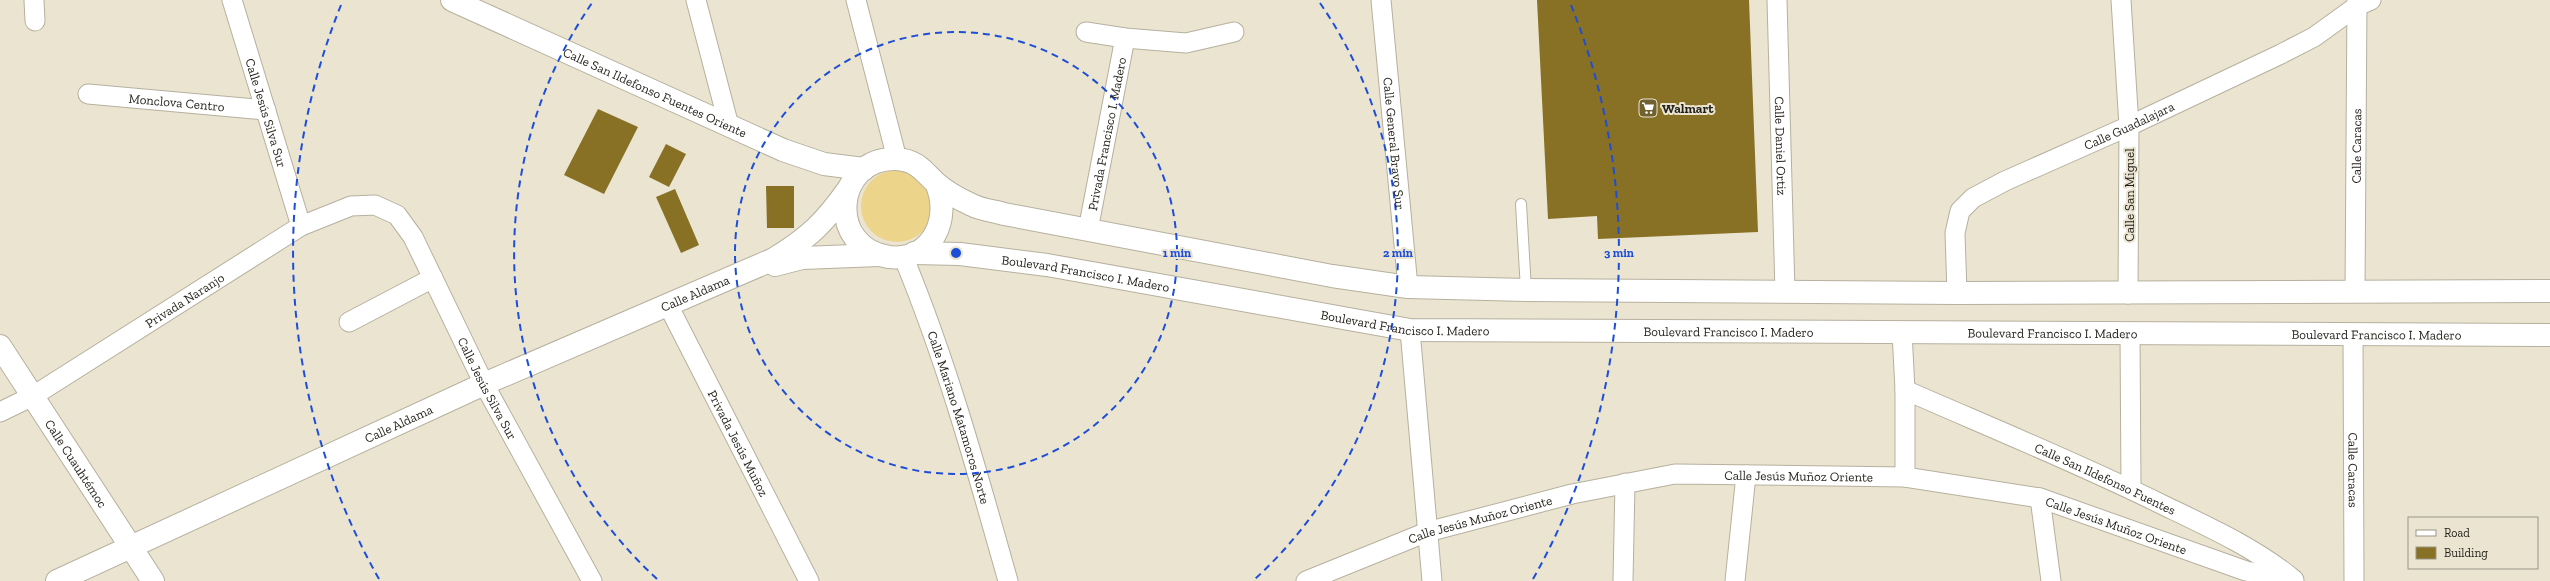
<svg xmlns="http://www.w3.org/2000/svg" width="2550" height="581" viewBox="0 0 2550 581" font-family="'Zilla Slab',serif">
<rect width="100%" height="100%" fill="#eae4d1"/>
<path fill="#ecd48a" d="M861 206a36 36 0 1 1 72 0a36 36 0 1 1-72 0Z"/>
<path fill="#887124" d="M 1537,0 L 1749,0 L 1758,232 L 1598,239 L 1597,216 L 1548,219 Z
M 598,109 L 638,127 L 604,194 L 564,175 Z
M 666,144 L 686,154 L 669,187 L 649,177 Z
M 766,186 L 794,186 L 794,228 L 767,228 Z
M 675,189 L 699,245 L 681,253 L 656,197 Z"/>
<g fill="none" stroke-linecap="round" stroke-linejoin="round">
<defs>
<path id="service" d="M 1521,204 L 1526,290"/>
<g id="minor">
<path d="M 34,0 L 35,21"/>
<path id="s1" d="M 232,0 L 301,226"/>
<path d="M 696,0 L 729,126"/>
<path d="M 856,0 L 897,159"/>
<path id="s2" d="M 1381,0 L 1408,287"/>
<path id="s3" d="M 1777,0 L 1785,292"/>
<path d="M 2121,0 L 2129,126 L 2128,294"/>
<path d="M 1086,32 L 1125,38 L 1186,43 L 1234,32"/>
<path id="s4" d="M 88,94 L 266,110"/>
<path id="s5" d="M 1088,230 L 1125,38"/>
<path id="s6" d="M 903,256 C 947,362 977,471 1008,581"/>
<path id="s7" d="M 2355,292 L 2357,0"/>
<path id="s8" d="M 1957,293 L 1955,233 L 1960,211 L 1973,198 L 2005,181 L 2129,126 L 2281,54 L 2314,37 L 2357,6 L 2371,0"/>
<path id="s9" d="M 668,305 L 809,581"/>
<path d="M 349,322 L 433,278"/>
<path d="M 1410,330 L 1432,581"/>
<path d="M 1902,332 L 1905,390 L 1905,477"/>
<path d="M 2130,333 L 2131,489"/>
<path id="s10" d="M 2353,335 L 2354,581"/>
<path id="s11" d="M 1905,390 C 1992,428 2080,464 2165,506 C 2209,527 2255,548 2293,579"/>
<path id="s12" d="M 0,412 L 33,396 L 301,226 L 351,206 L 375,205 L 397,215 L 413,237 L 484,384 L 592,581"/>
<path d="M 2040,498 L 2051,581"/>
<path id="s13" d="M 1306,581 L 1427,532 L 1572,494 L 1675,474 L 1905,477 L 2040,498 L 2246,571 L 2294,580"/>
<path d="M 1623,581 L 1625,483"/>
<path d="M 1735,581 L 1746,475"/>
</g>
<g id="tertiary">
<path id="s14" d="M 452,0 L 783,150 L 824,164 L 864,169"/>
<path d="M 775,265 L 802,258 L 879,255"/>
<path id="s15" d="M 0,346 L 153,581"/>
<path id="s16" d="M 57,581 L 484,384 L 774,259 C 810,237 825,222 849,188"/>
</g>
<g id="secondary">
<path d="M 936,183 C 952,218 932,262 889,257 C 826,248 834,157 896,159 C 917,160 923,171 936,183 C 945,191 961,200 972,205 C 982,210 994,211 1004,214 L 1332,276 L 1408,287 L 1526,290 L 1957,293 L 2550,291"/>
<path id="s17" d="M 914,253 L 960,254 L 1047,265 L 1410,330 L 2550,335"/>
</g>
</defs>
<use href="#service" stroke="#b6b09e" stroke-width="12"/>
<use href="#minor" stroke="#b6b09e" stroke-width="21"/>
<use href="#tertiary" stroke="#b6b09e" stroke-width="24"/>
<use href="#secondary" stroke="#b6b09e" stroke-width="24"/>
<use href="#service" stroke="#fff" stroke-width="10"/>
<use href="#minor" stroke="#fff" stroke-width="19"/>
<use href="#tertiary" stroke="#fff" stroke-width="22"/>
<use href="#secondary" stroke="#fff" stroke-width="22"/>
</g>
<g fill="none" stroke="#1d4ed8" stroke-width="2" stroke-dasharray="7 5">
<circle cx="956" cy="253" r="221"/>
<path d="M657 579A442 442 0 0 1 592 3M1320 3A442 442 0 0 1 1255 579"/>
<path d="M379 579A663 663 0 0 1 341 5M1571 5A663 663 0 0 1 1533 579"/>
</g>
<defs>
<symbol id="supermarket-square" viewBox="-11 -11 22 22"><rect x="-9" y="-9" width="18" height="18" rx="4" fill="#71612f" stroke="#eae4d1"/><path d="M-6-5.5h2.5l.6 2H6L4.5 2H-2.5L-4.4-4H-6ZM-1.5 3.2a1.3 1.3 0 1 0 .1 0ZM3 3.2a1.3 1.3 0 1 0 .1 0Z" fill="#fff"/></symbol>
</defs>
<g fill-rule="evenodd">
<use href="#supermarket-square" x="1637" y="97" width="22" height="22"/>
</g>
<g text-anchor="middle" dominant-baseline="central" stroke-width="4" stroke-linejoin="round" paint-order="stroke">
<g font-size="13" fill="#211f18" stroke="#eae4d1">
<text stroke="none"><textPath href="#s14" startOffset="223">Calle San Ildefonso Fuentes Oriente</textPath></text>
<text stroke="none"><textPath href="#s4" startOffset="89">Monclova Centro</textPath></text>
<text stroke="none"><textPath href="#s1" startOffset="118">Calle Jesús Silva Sur</textPath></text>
<text stroke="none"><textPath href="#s8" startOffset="273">Calle Guadalajara</textPath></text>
<text stroke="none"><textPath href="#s5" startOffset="98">Privada Francisco I. Madero</textPath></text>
<text stroke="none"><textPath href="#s2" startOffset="144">Calle General Bravo Sur</textPath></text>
<text stroke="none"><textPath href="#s3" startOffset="146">Calle Daniel Ortiz</textPath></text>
<text stroke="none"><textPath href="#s7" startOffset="146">Calle Caracas</textPath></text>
<text transform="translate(2129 195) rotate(-90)">Calle San Miguel</text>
<text stroke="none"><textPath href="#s17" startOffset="173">Boulevard Francisco I. Madero</textPath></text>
<text stroke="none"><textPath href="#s16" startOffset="700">Calle Aldama</textPath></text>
<text stroke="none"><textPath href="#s12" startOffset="216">Privada Naranjo</textPath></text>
<text stroke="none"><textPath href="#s17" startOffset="497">Boulevard Francisco I. Madero</textPath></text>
<text stroke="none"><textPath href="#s17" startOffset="821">Boulevard Francisco I. Madero</textPath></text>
<text stroke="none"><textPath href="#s17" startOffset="1145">Boulevard Francisco I. Madero</textPath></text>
<text stroke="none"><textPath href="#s17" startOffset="1469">Boulevard Francisco I. Madero</textPath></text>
<text stroke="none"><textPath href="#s12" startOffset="652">Calle Jesús Silva Sur</textPath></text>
<text stroke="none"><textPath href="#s6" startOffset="171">Calle Mariano Matamoros Norte</textPath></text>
<text stroke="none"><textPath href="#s16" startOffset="376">Calle Aldama</textPath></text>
<text stroke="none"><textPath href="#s9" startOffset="155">Privada Jesús Muñoz</textPath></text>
<text stroke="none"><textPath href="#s15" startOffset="140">Calle Cuauhtémoc</textPath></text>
<text stroke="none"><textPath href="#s10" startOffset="135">Calle Caracas</textPath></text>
<text stroke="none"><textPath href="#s13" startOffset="509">Calle Jesús Muñoz Oriente</textPath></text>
<text stroke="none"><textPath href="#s11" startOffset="219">Calle San Ildefonso Fuentes</textPath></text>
<text stroke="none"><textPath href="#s13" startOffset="185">Calle Jesús Muñoz Oriente</textPath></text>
<text stroke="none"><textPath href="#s13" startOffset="833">Calle Jesús Muñoz Oriente</textPath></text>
</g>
<g font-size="13" font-weight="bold" fill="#211f18" stroke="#eae4d1" text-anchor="start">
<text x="1662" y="108">Walmart</text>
</g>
</g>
<circle cx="956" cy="253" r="6" fill="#1d4ed8" stroke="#eae4d1" stroke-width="2"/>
<g font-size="12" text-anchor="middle" font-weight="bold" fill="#1d4ed8" stroke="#eae4d1" stroke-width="4" stroke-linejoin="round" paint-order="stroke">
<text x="1177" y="257">1 min</text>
<text x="1398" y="257">2 min</text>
<text x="1619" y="257">3 min</text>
</g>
<rect x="2408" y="517" width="130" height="52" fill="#eae4d1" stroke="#9a9587"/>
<rect x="2416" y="530" width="20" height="6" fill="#ffffff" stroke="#9a9587"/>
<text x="2444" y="537" font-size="12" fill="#211f18">Road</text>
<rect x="2416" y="547" width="20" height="12" fill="#887124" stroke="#9a9587"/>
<text x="2444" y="557" font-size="12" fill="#211f18">Building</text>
</svg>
